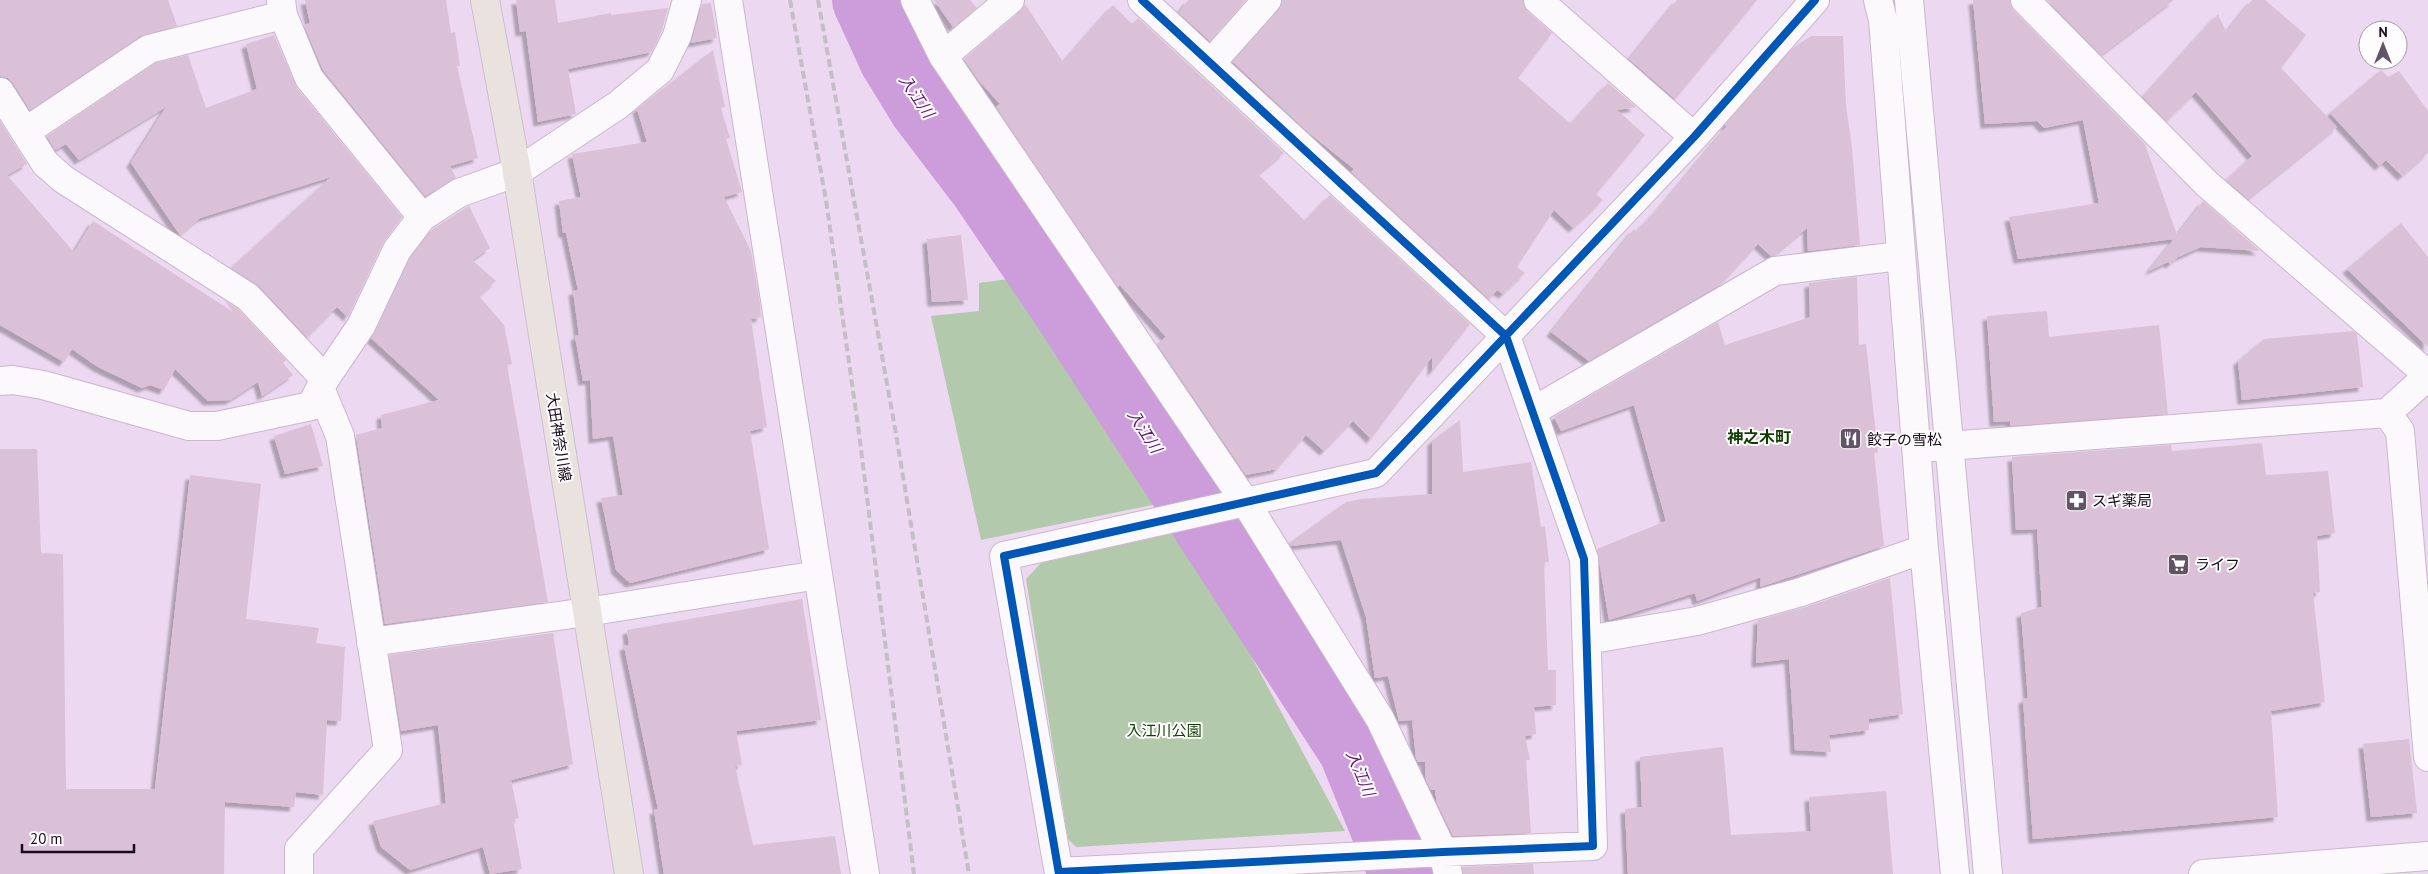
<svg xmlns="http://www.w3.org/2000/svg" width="2428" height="874" viewBox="0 0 2428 874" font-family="'PT Sans','Noto Sans JP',sans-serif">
<defs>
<filter id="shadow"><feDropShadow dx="-4.5" dy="4.5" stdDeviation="1" flood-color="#0004"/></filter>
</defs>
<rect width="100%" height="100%" fill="#ecd8f0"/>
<path fill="#b2caab" d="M 1032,276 L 1172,501 L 981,540 L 931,316 L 979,311 L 979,283 Z
M 1184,531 L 1345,831 L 1076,847 L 1068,839 L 1026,579 L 1041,563 Z"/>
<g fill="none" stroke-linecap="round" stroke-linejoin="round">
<path stroke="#cd9cda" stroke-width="68" d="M 866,0 L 893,59 L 923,108 L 984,188 L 1063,304 L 1352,749 L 1403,874"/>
</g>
<path fill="#dbc1d7" filter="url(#shadow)" d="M 0,0 L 168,0 L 177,26 L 140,36 L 30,110 L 13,83 L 8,78 L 0,76 Z
M 305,0 L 446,0 L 451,33 L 455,32 L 460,66 L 457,66 L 478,158 L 450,166 L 456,178 L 425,196 L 323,70 L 304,25 L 310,23 Z
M 516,0 L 555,0 L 558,23 L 611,13 L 611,15 L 668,8 L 662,30 L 652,52 L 568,69 L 576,114 L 538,122 L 526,31 L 520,32 Z
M 934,0 L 970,0 L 977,8 L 953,27 Z
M 1188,0 L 1246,0 L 1210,41 L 1179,13 Z
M 1282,0 L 1523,0 L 1527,11 L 1552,33 L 1518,78 L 1571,124 L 1608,83 L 1636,107 L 1617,110 L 1645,135 L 1596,194 L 1603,200 L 1573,228 L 1554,210 L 1517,267 L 1525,273 L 1503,294 L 1497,290 L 1489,299 L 1351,172 L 1354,169 L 1309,133 L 1233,62 L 1279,10 Z
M 1677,0 L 1757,0 L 1675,99 L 1629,59 Z
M 1973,0 L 2010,0 L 2014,11 L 2145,144 L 2177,235 L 2203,201 L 2260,251 L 2201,247 L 2178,257 L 2170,264 L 2168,262 L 2149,271 L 2174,239 L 2018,259 L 2009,217 L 2099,203 L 2083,120 L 2044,128 L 2037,121 L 1985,124 Z
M 2047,0 L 2174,0 L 2101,55 Z
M 2252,0 L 2265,0 L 2306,35 L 2281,68 L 2337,127 L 2248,199 L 2226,180 L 2252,156 L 2196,92 L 2166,121 L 2143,97 L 2218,14 L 2226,32 Z
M 711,3 L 717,38 L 691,43 L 702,4 Z
M 1025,4 L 1063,62 L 1113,5 L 1132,24 L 1138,18 L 1284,153 L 1258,174 L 1305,221 L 1330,195 L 1470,324 L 1432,372 L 1432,357 L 1371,439 L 1353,421 L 1324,451 L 1306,435 L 1277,469 L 1246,475 L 1157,344 L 1166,337 L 1120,285 L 1118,287 L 996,107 L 1000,104 L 979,81 L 964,59 L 1020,12 Z
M 274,35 L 297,88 L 402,217 L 383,243 L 348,317 L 337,307 L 307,337 L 259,286 L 231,268 L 331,177 L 200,218 L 180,235 L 131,163 L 166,107 L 79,160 L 66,144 L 55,150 L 47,136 L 155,63 L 188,55 L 206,108 L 257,89 L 246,44 Z
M 1811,36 L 1843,36 L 1846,106 L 1852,147 L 1860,245 L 1808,251 L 1807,228 L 1774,255 L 1771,256 L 1758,244 L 1721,284 L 1589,361 L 1551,332 L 1634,229 L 1636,232 L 1660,207 L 1727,126 L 1725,125 L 1793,48 Z
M 713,50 L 725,107 L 721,108 L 730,138 L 726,139 L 742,192 L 724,197 L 751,251 L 760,304 L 761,317 L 751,319 L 767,427 L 750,431 L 769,549 L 630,583 L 616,570 L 601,498 L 623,495 L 613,436 L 593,439 L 590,380 L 583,381 L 575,336 L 579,335 L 573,291 L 578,290 L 566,233 L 563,233 L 559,201 L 581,197 L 572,154 L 647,142 L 637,109 Z
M 2381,70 L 2388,77 L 2399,71 L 2428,111 L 2428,153 L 2402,176 L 2386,160 L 2379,166 L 2330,113 Z
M 0,121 L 27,164 L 7,175 L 74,252 L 93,221 L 233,312 L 225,301 L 238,309 L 286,360 L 283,363 L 293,375 L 262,396 L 258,382 L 230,400 L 208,401 L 175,369 L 164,390 L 150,385 L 142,388 L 98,367 L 72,349 L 64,362 L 0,325 Z
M 469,206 L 490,248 L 472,260 L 496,281 L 479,296 L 504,325 L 512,364 L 507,365 L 548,602 L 385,624 L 356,435 L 382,428 L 381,415 L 439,400 L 371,338 L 410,258 L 433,229 Z
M 2401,223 L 2428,257 L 2428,347 L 2347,269 Z
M 961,235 L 968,300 L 932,302 L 927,239 Z
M 1857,277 L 1859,345 L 1866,344 L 1878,452 L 1874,453 L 1884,546 L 1760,587 L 1761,577 L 1697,601 L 1695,593 L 1609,620 L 1597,549 L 1666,521 L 1634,405 L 1561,431 L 1554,417 L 1718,322 L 1725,345 L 1810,317 L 1809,283 Z
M 2047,311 L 2049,337 L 2159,325 L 2168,414 L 2010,426 L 2010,421 L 1994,422 L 1987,316 Z
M 2353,331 L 2357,334 L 2363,387 L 2242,400 L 2238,361 L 2264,339 Z
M 1460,420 L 1463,472 L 1531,462 L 1541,527 L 1545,526 L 1549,562 L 1544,562 L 1548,670 L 1556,670 L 1556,705 L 1534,707 L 1536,734 L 1525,736 L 1530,760 L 1526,760 L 1531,833 L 1453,836 L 1437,803 L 1435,790 L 1431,790 L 1426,780 L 1425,762 L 1418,762 L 1416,758 L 1412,720 L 1399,721 L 1388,676 L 1375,678 L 1366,617 L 1341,540 L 1291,546 L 1289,543 L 1346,502 L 1361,499 L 1432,494 L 1432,441 Z
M 311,424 L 323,466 L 285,474 L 274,436 Z
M 2262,443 L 2266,475 L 2328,471 L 2335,533 L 2317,536 L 2320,592 L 2313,593 L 2325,702 L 2271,711 L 2278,817 L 2033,839 L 2023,699 L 2028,698 L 2021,613 L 2042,607 L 2037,529 L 2016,530 L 2012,457 L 2171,445 L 2172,451 Z
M 0,449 L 37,449 L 41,553 L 63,554 L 66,789 L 155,789 L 190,475 L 261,484 L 246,619 L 319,628 L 316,643 L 345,647 L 341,721 L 327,720 L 323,795 L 296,792 L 294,807 L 225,802 L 224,874 L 0,874 Z
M 1890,578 L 1903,714 L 1869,719 L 1869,730 L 1829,735 L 1831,752 L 1795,750 L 1789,659 L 1756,663 L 1758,620 L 1806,607 Z
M 802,599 L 821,720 L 736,731 L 742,765 L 735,766 L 753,845 L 835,836 L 841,874 L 664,874 L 654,810 L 658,809 L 624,646 L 629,645 L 627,630 Z
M 553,633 L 573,764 L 511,780 L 519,818 L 513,820 L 522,869 L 490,874 L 483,847 L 410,870 L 381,847 L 373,821 L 446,803 L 438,725 L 401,731 L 389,655 Z
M 2409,739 L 2417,813 L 2371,817 L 2363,744 Z
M 1723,747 L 1731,835 L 1811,831 L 1809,797 L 1886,791 L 1893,874 L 1628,874 L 1625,809 L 1642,807 L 1640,757 Z
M 1533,864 L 1534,874 L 1463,874 L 1462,867 Z"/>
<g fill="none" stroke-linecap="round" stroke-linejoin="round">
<defs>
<path id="minor" d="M 281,0 L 283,15 L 309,78 L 422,217
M 728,0 L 865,874
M 915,0 L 943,56 L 1246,503 L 1380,719 L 1443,852 L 1448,874
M 1538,0 L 1694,137
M 1878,0 L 1883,20 L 1924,549 L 1955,874
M 1909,0 L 1988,874
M 2025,0 L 2207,184 L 2428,375
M 943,56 L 1010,0
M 1211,63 L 1267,0
M 0,92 L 45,163 L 63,179 L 248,297 L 325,379
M 25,132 L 149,49 L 283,15
M 0,381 L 13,380 L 43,385 L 189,426 L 217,426 L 311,406 L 325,379 L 361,326 L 397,250 L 422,217 L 459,193 L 517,172 L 618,105 L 660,70 L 677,36 L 687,0
M 1533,411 L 1775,271 L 1900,256
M 2387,413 L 2400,431 L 2428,757
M 1933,447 L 2387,413 L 2428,376
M 1587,640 L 1697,621 L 1801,592 L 1924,549
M 371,642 L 587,612 L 818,575
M 1059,872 L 1443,852 L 1593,846 L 1584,559 L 1506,336 L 1142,0
M 299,874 L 299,849 L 388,750 L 340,436 L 320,388
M 1059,874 L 1004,556 L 1376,473 L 1694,137 L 1815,0
M 2203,874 L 2428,856"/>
<path id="major" d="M 485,0 L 517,172 L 629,874"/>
</defs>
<use href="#minor" stroke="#c8b8cc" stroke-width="30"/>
<use href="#major" stroke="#cac0cc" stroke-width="30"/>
<use href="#minor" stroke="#fcf9fd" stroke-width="28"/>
<use href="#major" stroke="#e9e2de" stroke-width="28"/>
<path stroke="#c4bec6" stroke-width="4" stroke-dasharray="8 4" stroke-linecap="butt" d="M 790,0 L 826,200 L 859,433 L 914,874
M 818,0 L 895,428 L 969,874"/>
<defs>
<path id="cycleway" d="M 1059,872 L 1443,852 L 1593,846 L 1584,559 L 1506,336 L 1142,0
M 1059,874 L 1004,556 L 1376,473 L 1694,137 L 1815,0"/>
</defs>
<use href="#cycleway" stroke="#fdfdfd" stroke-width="11"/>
<use href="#cycleway" stroke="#0057b8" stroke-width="8"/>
</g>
<defs>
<symbol id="restaurant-square" viewBox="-11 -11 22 22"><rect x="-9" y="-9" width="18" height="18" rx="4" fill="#625366" stroke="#fdfdfd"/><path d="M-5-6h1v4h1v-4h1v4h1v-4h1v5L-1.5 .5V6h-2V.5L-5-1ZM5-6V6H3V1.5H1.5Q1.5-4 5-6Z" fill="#fff"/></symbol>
<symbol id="pharmacy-square" viewBox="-11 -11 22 22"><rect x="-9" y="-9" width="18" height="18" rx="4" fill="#625366" stroke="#fdfdfd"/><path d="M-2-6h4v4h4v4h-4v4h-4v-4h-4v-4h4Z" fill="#fff"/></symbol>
<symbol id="supermarket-square" viewBox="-11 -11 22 22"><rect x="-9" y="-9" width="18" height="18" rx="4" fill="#625366" stroke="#fdfdfd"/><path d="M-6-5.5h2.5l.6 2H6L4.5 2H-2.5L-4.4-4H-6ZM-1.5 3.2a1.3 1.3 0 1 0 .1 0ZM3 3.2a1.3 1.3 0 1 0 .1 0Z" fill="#fff"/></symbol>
</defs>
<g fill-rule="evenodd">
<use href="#restaurant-square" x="1838" y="426" width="25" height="25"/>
<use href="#pharmacy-square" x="2064" y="488" width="25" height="25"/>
<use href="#supermarket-square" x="2166" y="552" width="25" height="25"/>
</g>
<g text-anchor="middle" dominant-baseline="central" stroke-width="4" stroke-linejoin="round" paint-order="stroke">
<g font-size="15" fill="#180c1b" stroke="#fdfdfd">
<text transform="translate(559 437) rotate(81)">大田神奈川線</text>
</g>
<g font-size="15" fill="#180c1b" stroke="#fdfdfd" text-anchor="start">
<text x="1867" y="439">餃子の雪松</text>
<text x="2092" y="500">スギ薬局</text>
<text x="2195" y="564">ライフ</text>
</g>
<g font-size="15" fill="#133c04" stroke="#fdfdfd">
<text x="1164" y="730">入江川公園</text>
</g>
<g font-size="16" font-style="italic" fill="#651976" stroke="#fdfdfd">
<text transform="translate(917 96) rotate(56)">入江川</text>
<text transform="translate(1145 431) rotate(57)">入江川</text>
<text transform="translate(1361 773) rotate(67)">入江川</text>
</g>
<g font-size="16" font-weight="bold" fill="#0f3c00" stroke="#fdfdfd">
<text x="1759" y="437">神之木町</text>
</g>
</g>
<g transform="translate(2383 45)"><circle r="24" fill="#fdfdfd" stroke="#a19da3"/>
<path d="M0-4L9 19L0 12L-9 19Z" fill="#625366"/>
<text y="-8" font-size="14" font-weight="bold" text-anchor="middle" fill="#180c1b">N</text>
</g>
<path d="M22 844v8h112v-8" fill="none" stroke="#180c1b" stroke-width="2.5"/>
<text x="30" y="844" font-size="15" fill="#180c1b" stroke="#fdfdfd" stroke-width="4" paint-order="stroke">20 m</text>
</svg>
